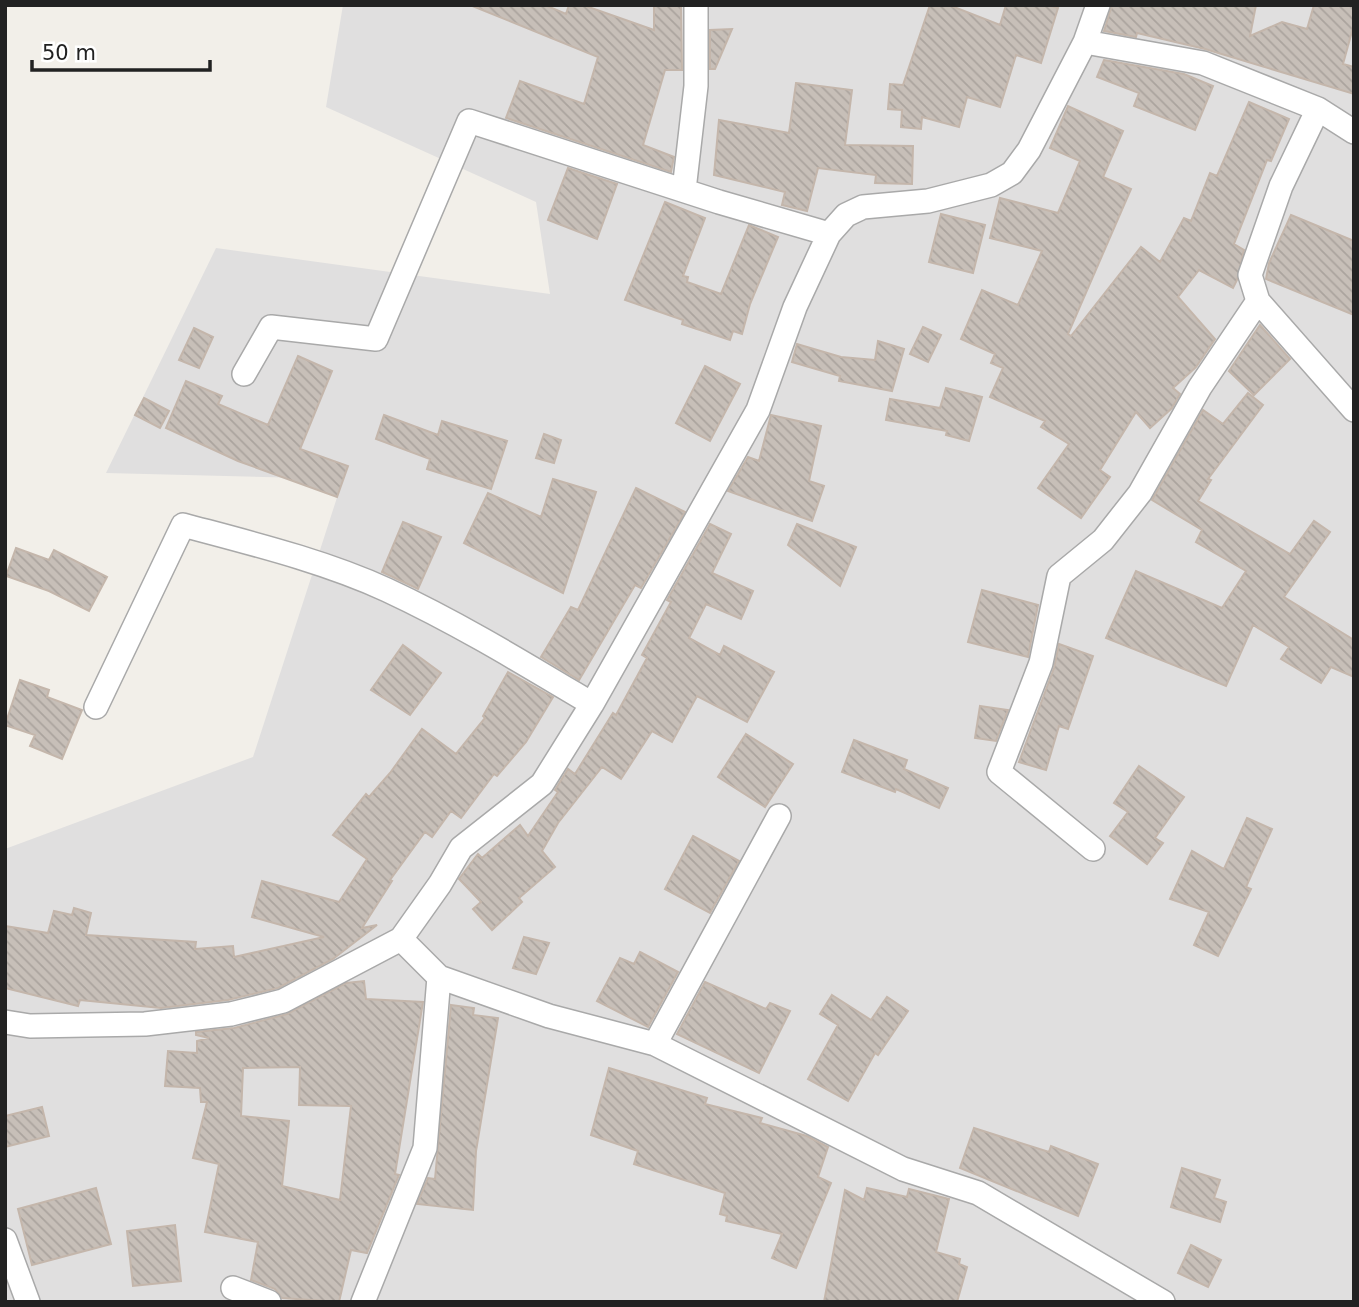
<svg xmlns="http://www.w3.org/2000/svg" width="1359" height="1307" viewBox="0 0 1359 1307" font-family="'DejaVu Sans',sans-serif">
<defs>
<pattern id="building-back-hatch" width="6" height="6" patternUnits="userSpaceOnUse" patternTransform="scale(1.75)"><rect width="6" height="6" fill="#c7bfb8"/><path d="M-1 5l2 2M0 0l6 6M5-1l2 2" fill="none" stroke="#aba49e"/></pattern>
</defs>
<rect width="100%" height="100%" fill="#f2efe9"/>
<path fill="#e0dfdf" d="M 343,5 L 1354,5 L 1354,1302 L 5,1302 L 5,849 L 253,757 L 343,479 L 106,473 L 216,248 L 550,294 L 536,202 L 326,107 Z"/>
<path fill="url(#building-back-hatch)" stroke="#c4b6ab" stroke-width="2" fill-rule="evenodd" d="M 470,5 L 545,5 L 566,14 L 569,5 L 583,5 L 654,30 L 654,5 L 681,5 L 682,70 L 665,70 L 643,145 L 674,157 L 671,172 L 506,118 L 520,81 L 584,104 L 598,57 Z
M 930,5 L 949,5 L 1000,25 L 1006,5 L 1048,5 L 1058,8 L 1041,63 L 1016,55 L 1000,107 L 967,97 L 959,127 L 922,117 L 921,129 L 901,127 L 902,110 L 888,109 L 890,84 L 903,85 Z
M 1112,5 L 1256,5 L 1250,36 L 1282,22 L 1307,29 L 1314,5 L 1354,5 L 1354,24 L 1343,64 L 1354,67 L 1354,94 L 1205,49 L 1137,33 L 1136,37 L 1104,31 Z
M 732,29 L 715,69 L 710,69 L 710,30 Z
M 1104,60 L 1184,74 L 1213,86 L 1195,130 L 1134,106 L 1139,93 L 1097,77 Z
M 796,83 L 852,90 L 845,145 L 913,146 L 912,184 L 875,183 L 876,175 L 818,168 L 807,211 L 782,205 L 785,192 L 714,175 L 719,120 L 789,133 Z
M 1249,102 L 1289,119 L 1271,161 L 1267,160 L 1234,244 L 1244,250 L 1237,280 L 1233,288 L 1199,270 L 1178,297 L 1215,339 L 1196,367 L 1173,388 L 1180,394 L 1172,408 L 1150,428 L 1136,412 L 1100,470 L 1110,477 L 1081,518 L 1038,488 L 1069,444 L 1041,427 L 1045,421 L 990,397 L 1003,368 L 991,363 L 995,354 L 961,339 L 982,290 L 1018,305 L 1042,251 L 990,238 L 1000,198 L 1058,213 L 1080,161 L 1050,148 L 1068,106 L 1123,131 L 1103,177 L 1131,189 L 1068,334 L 1071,336 L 1141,247 L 1160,262 L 1184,218 L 1191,221 L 1210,173 L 1217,176 Z
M 568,168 L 617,184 L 597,239 L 548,220 Z
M 665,202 L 705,218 L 683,276 L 688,277 L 687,282 L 721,294 L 749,225 L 778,237 L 750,304 L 742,334 L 733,331 L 730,340 L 682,324 L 683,320 L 625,300 Z
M 941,214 L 985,225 L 973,273 L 929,262 Z
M 1291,215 L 1354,241 L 1354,315 L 1266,279 L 1269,263 Z
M 1260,325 L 1290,359 L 1254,395 L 1229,371 Z
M 923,327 L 941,335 L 928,362 L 910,354 Z
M 194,328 L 213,337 L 199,368 L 179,360 Z
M 878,341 L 904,349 L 892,391 L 839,381 L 840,376 L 792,362 L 797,344 L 841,357 L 875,360 Z
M 298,356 L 332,371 L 300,449 L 348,466 L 337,497 L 238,461 L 166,428 L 186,381 L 222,396 L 218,404 L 268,425 Z
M 705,366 L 740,384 L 710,441 L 676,423 Z
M 946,388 L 982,397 L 969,441 L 946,435 L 947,431 L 886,420 L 890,399 L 940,408 Z
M 1248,393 L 1263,405 L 1208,479 L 1211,480 L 1198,501 L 1290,554 L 1314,521 L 1330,532 L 1284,597 L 1354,640 L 1354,677 L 1331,667 L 1321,683 L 1281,659 L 1289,647 L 1253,625 L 1226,686 L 1106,638 L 1136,571 L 1222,608 L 1246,571 L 1196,542 L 1202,530 L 1152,500 L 1203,410 L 1223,424 Z
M 144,398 L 169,411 L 160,428 L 135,415 Z
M 384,415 L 438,435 L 442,421 L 507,441 L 491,489 L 427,469 L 430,459 L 376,439 Z
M 771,415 L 821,426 L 809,481 L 824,486 L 812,521 L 728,491 L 748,457 L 759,461 Z
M 544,434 L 561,440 L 554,463 L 536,458 Z
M 553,479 L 596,492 L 563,593 L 464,543 L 488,493 L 541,517 Z
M 636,488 L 685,512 L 641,588 L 635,585 L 579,680 L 541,657 L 571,607 L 578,610 Z
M 403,522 L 441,537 L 418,589 L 382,572 Z
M 710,524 L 731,534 L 712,573 L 753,591 L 741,619 L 706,604 L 689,638 L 720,655 L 724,646 L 774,672 L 747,722 L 697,696 L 672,742 L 652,731 L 621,779 L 602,767 L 558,823 L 542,851 L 555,867 L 519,898 L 522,902 L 492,930 L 473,909 L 481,902 L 459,879 L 478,854 L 482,858 L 520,825 L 528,836 L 558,792 L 555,790 L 568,769 L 575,774 L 613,713 L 616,715 L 647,658 L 642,655 L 671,602 L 667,600 Z
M 797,524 L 856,547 L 840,586 L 788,545 Z
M 16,548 L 49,560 L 54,550 L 107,577 L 89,611 L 49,591 L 6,576 Z
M 982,590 L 1038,605 L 1028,657 L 968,642 Z
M 1059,644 L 1093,656 L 1068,729 L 1059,726 L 1046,770 L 1019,762 L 1054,668 Z
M 403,645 L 441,673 L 410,715 L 371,690 Z
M 508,672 L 553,697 L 526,742 L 497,776 L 494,774 L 461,818 L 451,811 L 432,837 L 425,832 L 390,880 L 392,881 L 362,928 L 377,925 L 333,959 L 278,988 L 228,1000 L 161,1008 L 80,1000 L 78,1006 L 5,988 L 5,926 L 48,933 L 54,911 L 72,915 L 74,908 L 91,913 L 86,935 L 196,942 L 195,949 L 233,946 L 234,957 L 324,937 L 252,917 L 262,881 L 339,902 L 367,859 L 333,835 L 366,794 L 369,797 L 390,773 L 422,729 L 456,754 L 485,718 L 483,716 Z
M 20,680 L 49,690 L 47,697 L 82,710 L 62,759 L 30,746 L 35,735 L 5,725 Z
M 980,706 L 1008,710 L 996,741 L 975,738 Z
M 746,734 L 793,764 L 765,807 L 718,777 Z
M 854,740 L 907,760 L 904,769 L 948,788 L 939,808 L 896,789 L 895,792 L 842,772 Z
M 1139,766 L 1184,797 L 1155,838 L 1163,843 L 1147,864 L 1110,836 L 1128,812 L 1114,803 Z
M 1247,818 L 1272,829 L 1246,887 L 1251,889 L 1218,956 L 1194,945 L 1209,912 L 1170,899 L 1192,851 L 1224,869 Z
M 693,836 L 739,861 L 710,913 L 665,889 Z
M 524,937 L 549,943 L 536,974 L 513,968 Z
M 640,952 L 678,972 L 648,1027 L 597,1001 L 620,958 L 634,964 Z
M 364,981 L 366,999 L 423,1002 L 395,1174 L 399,1175 L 367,1253 L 351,1250 L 339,1302 L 282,1298 L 275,1289 L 251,1280 L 258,1242 L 205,1232 L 219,1164 L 193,1158 L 207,1102 L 201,1102 L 200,1088 L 165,1086 L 168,1051 L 197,1053 L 197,1041 L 209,1038 L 196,1035 L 196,1032 L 234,1028 L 287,1014 L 346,983 ZM 300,1067 L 299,1105 L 351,1106 L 340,1200 L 282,1186 L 289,1121 L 241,1116 L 243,1068 Z
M 705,982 L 766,1009 L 770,1003 L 790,1011 L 759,1073 L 677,1034 Z
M 832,995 L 871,1020 L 887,997 L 908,1011 L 878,1055 L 875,1053 L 848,1101 L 808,1079 L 838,1025 L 820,1014 Z
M 451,1005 L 474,1008 L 473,1015 L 498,1018 L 476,1151 L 473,1210 L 417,1204 L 428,1178 L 435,1179 Z
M 609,1068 L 707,1098 L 705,1104 L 762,1118 L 760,1123 L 807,1136 L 828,1147 L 818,1177 L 831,1183 L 796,1268 L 772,1258 L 782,1234 L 726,1221 L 727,1216 L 720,1214 L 725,1193 L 634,1164 L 638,1151 L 591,1135 Z
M 42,1107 L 49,1136 L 5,1147 L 5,1116 Z
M 974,1128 L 1049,1152 L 1051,1146 L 1098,1164 L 1078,1216 L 960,1168 Z
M 1182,1168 L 1220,1180 L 1214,1198 L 1226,1202 L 1220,1222 L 1171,1207 Z
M 96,1188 L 111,1244 L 32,1265 L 18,1209 Z
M 867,1188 L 907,1197 L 909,1189 L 949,1199 L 936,1252 L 960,1259 L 959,1264 L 967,1267 L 957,1302 L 824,1302 L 845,1190 L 864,1200 Z
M 175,1225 L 181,1281 L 133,1286 L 127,1231 Z
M 1191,1245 L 1221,1260 L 1208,1287 L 1178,1273 Z"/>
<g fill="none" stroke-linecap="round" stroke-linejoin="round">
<defs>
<path id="street" d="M 1085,42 L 1098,5
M 1318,109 L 1281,186 L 1250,275 L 1258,301 L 1354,410
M 684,190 L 696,86 L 696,5
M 244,374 L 271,327 L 376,339 L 469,121 L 719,202 L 829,234
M 96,707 L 183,525 C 250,543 324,561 387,590 C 458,623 525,664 592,704
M 1093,849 L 999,772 L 1041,663 L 1059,576 L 1103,540 L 1140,493 L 1200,387 L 1258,301
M 401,939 L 439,977 L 549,1016 L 655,1044 L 903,1169 L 978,1193 L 1163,1302
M 5,1022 L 30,1026 L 145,1024 L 231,1014 L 283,1001 L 401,939 L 440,884 L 461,848 L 542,784 L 592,704 L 758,410 L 795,307 L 829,234 L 846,215 L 863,207 L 928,201 L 991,185 L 1012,173 L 1029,150 L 1085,42 L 1203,63 L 1318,109 L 1354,132
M 655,1044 L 779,816
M 5,1240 L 28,1302
M 233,1288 L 269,1302
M 363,1302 L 425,1148 L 439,977"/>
</defs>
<use href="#street" stroke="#a9a9a9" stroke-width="26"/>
<use href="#street" stroke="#fff" stroke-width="23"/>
</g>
<rect width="1359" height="1307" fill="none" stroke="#222222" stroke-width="14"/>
<path d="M32 60v10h178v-10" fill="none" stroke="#222222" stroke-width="3.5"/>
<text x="42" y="60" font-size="21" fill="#222222" stroke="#ffffff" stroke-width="5" paint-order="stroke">50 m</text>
</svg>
